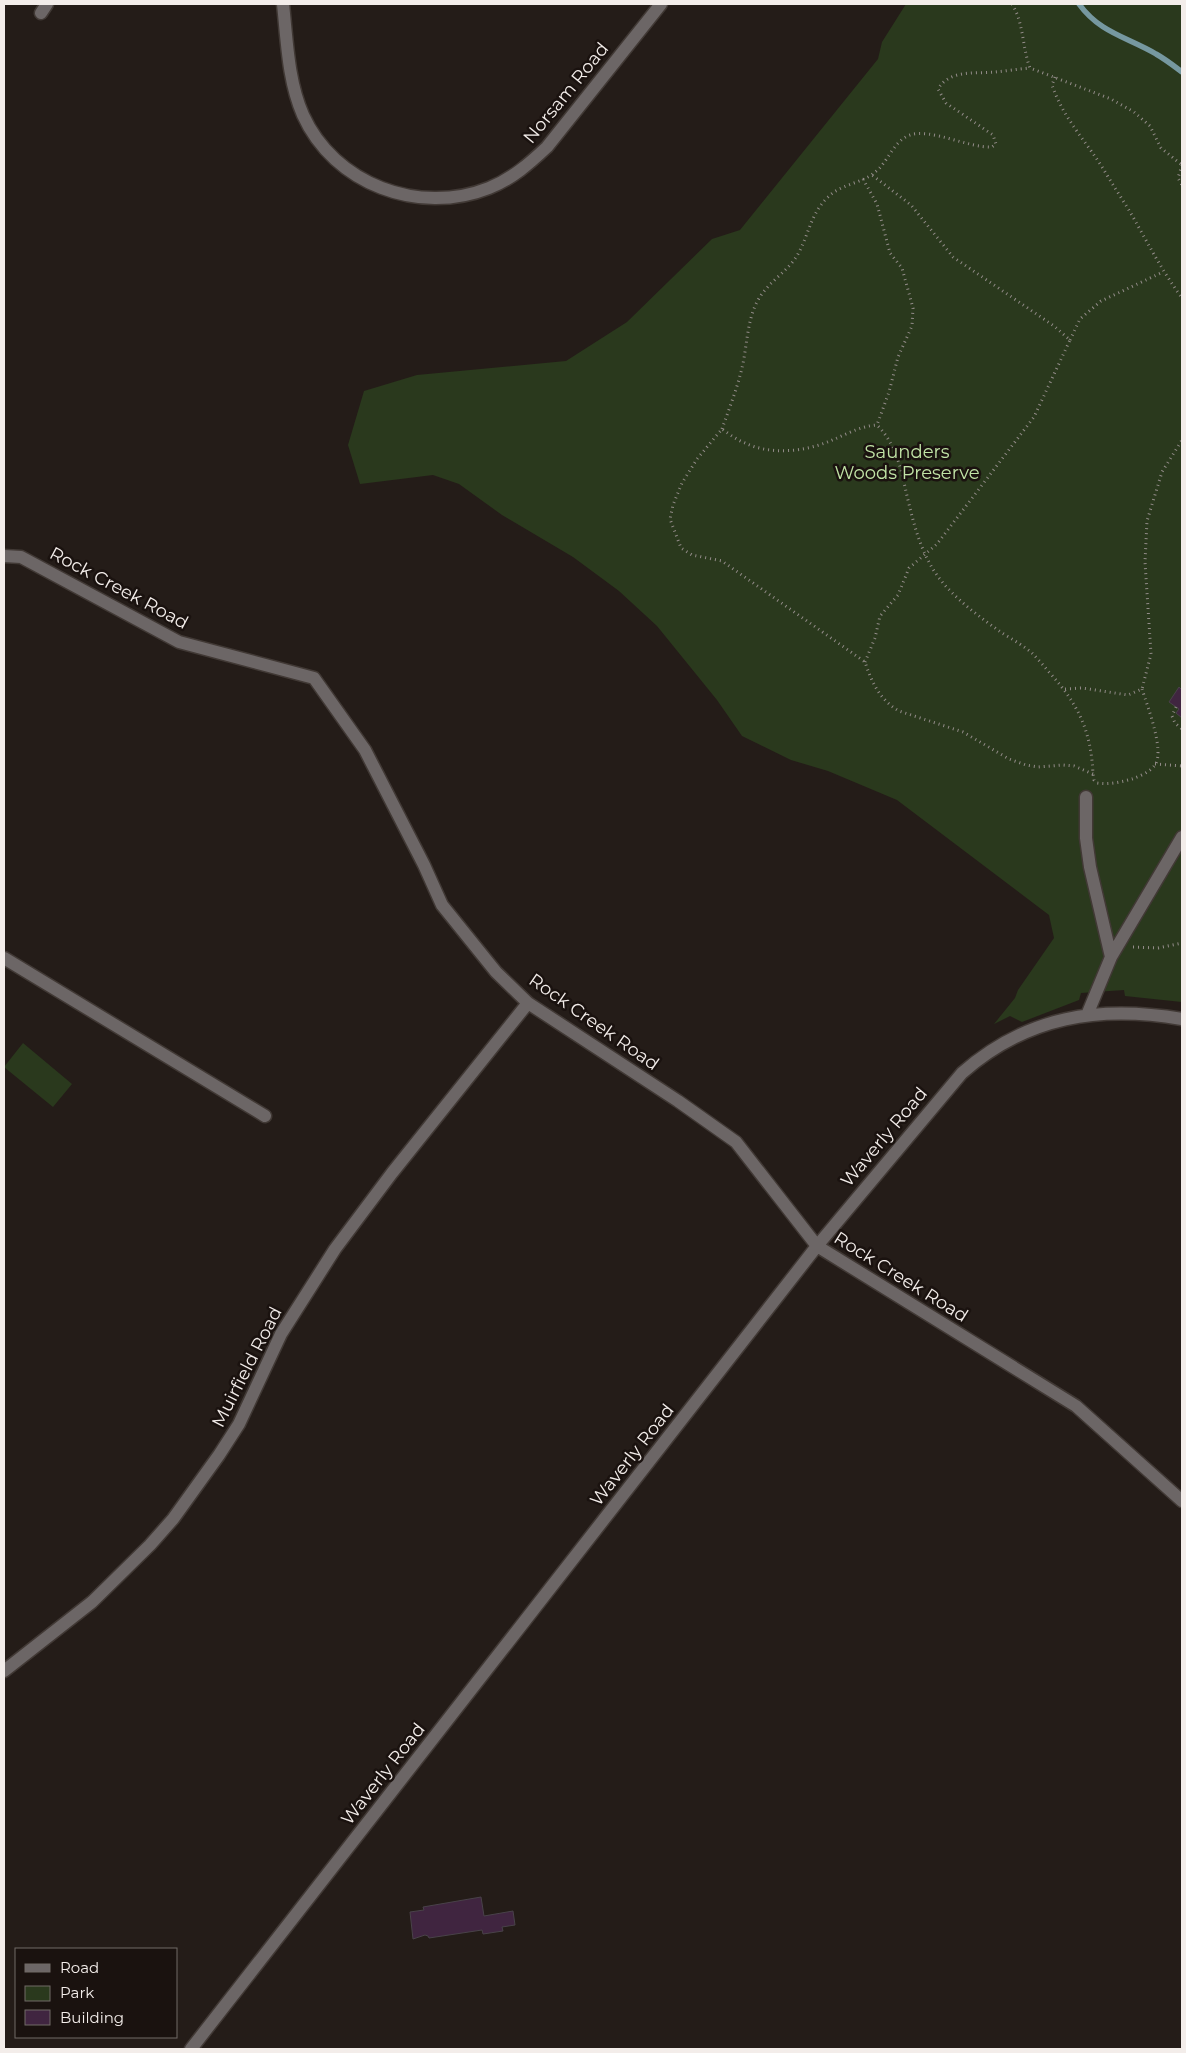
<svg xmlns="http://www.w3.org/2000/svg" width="1186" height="2053" viewBox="0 0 1186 2053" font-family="Montserrat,sans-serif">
<rect width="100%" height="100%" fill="#241c18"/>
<path fill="#2a391d" d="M 906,4 L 1182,4 L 1182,1002 L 1125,996 L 1124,990 L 1081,993 L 1079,1000 L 1022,1022 L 1010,1016 L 994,1024 L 1015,998 L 1018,990 L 1054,938 L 1049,915 L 897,800 L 828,771 L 791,760 L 742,736 L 717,700 L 657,626 L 619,591 L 573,557 L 502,515 L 459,484 L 433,475 L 360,484 L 348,445 L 364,391 L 417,375 L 566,361 L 627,322 L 712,239 L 740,230 L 878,59 L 882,42 Z
M 23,1043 L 72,1084 L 53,1107 L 4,1067 Z"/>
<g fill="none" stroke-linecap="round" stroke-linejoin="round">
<path stroke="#7698a0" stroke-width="5.5" d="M 1079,4 C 1100,33 1127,37 1156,54 C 1165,59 1174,66 1182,72"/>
</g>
<path fill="#402540" stroke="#494249" d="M 1179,687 L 1182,690 L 1182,718 L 1176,713 L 1179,709 L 1169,702 Z
M 481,1897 L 484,1916 L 513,1911 L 515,1925 L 502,1927 L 503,1931 L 483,1934 L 482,1930 L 429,1938 L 428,1936 L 425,1935 L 413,1939 L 410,1912 L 424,1910 L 423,1907 Z"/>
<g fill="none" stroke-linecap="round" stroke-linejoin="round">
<defs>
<path id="minor" d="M 283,4 C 287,41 288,81 303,115 C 334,184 419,216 489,188 C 512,179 530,163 547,147 L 661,4
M 41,13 L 47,4
M 4,556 L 21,557 L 179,642 L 314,678 L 365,750 L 424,865 L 442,905 L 496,972 L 528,1003 L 678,1101 L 736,1142 L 817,1246 L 1076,1406 L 1182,1501
M 1086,797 L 1086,838 L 1090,867 L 1111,957
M 4,958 L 265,1116
M 1087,1015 L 1111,957 L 1182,837
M 4,1671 L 92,1602 L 150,1545 L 173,1519 L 219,1455 L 239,1424 L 281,1334 L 335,1249 L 392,1173 L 528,1003
M 191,2049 L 817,1246 L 962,1073 C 1027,1016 1099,1005 1182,1019"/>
</defs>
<use href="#minor" stroke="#413935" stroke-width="15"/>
<path stroke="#938c89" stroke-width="3" stroke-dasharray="1 4" stroke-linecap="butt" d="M 1012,4 C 1024,23 1022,47 1030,68 L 1111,99 L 1134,112 L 1150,126 L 1161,148 L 1182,165
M 1055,77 L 1052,85 C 1063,118 1086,141 1104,170 C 1115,189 1128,207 1138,226 C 1152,251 1165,275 1182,298
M 1182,165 L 1178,178 L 1182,185
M 863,179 L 877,204 L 890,253 L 902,268 L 913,308 L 912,326 L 898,357 L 889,392 L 877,425
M 1070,340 L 1080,319 L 1101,301 L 1163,272
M 722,429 C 729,409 737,389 742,368 C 747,347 747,321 757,302 C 767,282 788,272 798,254 C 809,234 811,213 828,197 C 841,184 860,184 874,173 C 888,163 893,141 910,135 C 931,128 968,148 992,147 L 996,144 L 993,135 L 946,103 L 938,89 C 950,69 975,74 995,72 C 1006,71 1018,69 1030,68
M 865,662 L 875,638 L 880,616 L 898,595 L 909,568 L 937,544 L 1034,417 L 1070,340 L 1054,326 L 953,257 L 911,205 L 872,175
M 1065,689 L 1082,688 L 1128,695 L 1142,689 L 1151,654 L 1145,562 L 1147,521 L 1162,472 L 1182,440
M 1176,707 L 1172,716 L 1175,723 L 1182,729
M 1155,764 L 1182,766
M 1093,774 L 1074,766 L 1063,765 L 1038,767 L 1026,765 L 1009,759 L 963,732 L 899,711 C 880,700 872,683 865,662 L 722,561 L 692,555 L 681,548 L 670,519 L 673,505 L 682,483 L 697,459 L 722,429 C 729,434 737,440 745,443 C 770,455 804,452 830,441 C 845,435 860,426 877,425 C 900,448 902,478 910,508 C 916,533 924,558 939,578 C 956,600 980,617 1002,633 C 1012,639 1022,645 1031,652 C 1037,658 1043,665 1049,672 C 1078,704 1091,730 1093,774 L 1094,780 L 1097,783 C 1109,785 1121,782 1132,779 C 1140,776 1150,772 1155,765 C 1165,751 1147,705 1142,689
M 1133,947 L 1158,948 L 1182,943"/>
<use href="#minor" stroke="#6c6666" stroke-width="12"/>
</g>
<g text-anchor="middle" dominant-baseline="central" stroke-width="5" stroke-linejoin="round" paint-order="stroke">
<g font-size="18" fill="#f3edea" stroke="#1a120f">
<text transform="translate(566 93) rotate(-51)">Norsam Road</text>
<text transform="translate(119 588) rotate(28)">Rock Creek Road</text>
<text transform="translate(594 1022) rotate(35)">Rock Creek Road</text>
<text transform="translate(884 1137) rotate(-50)">Waverly Road</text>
<text transform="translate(901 1277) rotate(32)">Rock Creek Road</text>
<text transform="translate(247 1367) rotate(-63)">Muirfield Road</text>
<text transform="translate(632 1455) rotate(-52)">Waverly Road</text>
<text transform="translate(383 1774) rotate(-52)">Waverly Road</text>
</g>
<g font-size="18" fill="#c1e4a6" stroke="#1a120f">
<text x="907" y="452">Saunders<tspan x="907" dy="21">Woods Preserve</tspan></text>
</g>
</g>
<rect width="1186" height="2053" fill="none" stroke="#f3edea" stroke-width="10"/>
<rect x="15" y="1948" width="162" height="90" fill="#1a120f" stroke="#716a67"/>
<rect x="25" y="1964" width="25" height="8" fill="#6c6666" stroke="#716a67"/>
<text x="60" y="1973" font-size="15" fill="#f3edea">Road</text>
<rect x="25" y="1986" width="25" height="15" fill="#2a391d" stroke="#716a67"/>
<text x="60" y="1998" font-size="15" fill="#f3edea">Park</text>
<rect x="25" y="2010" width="25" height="15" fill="#402540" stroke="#716a67"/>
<text x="60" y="2023" font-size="15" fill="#f3edea">Building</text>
</svg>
